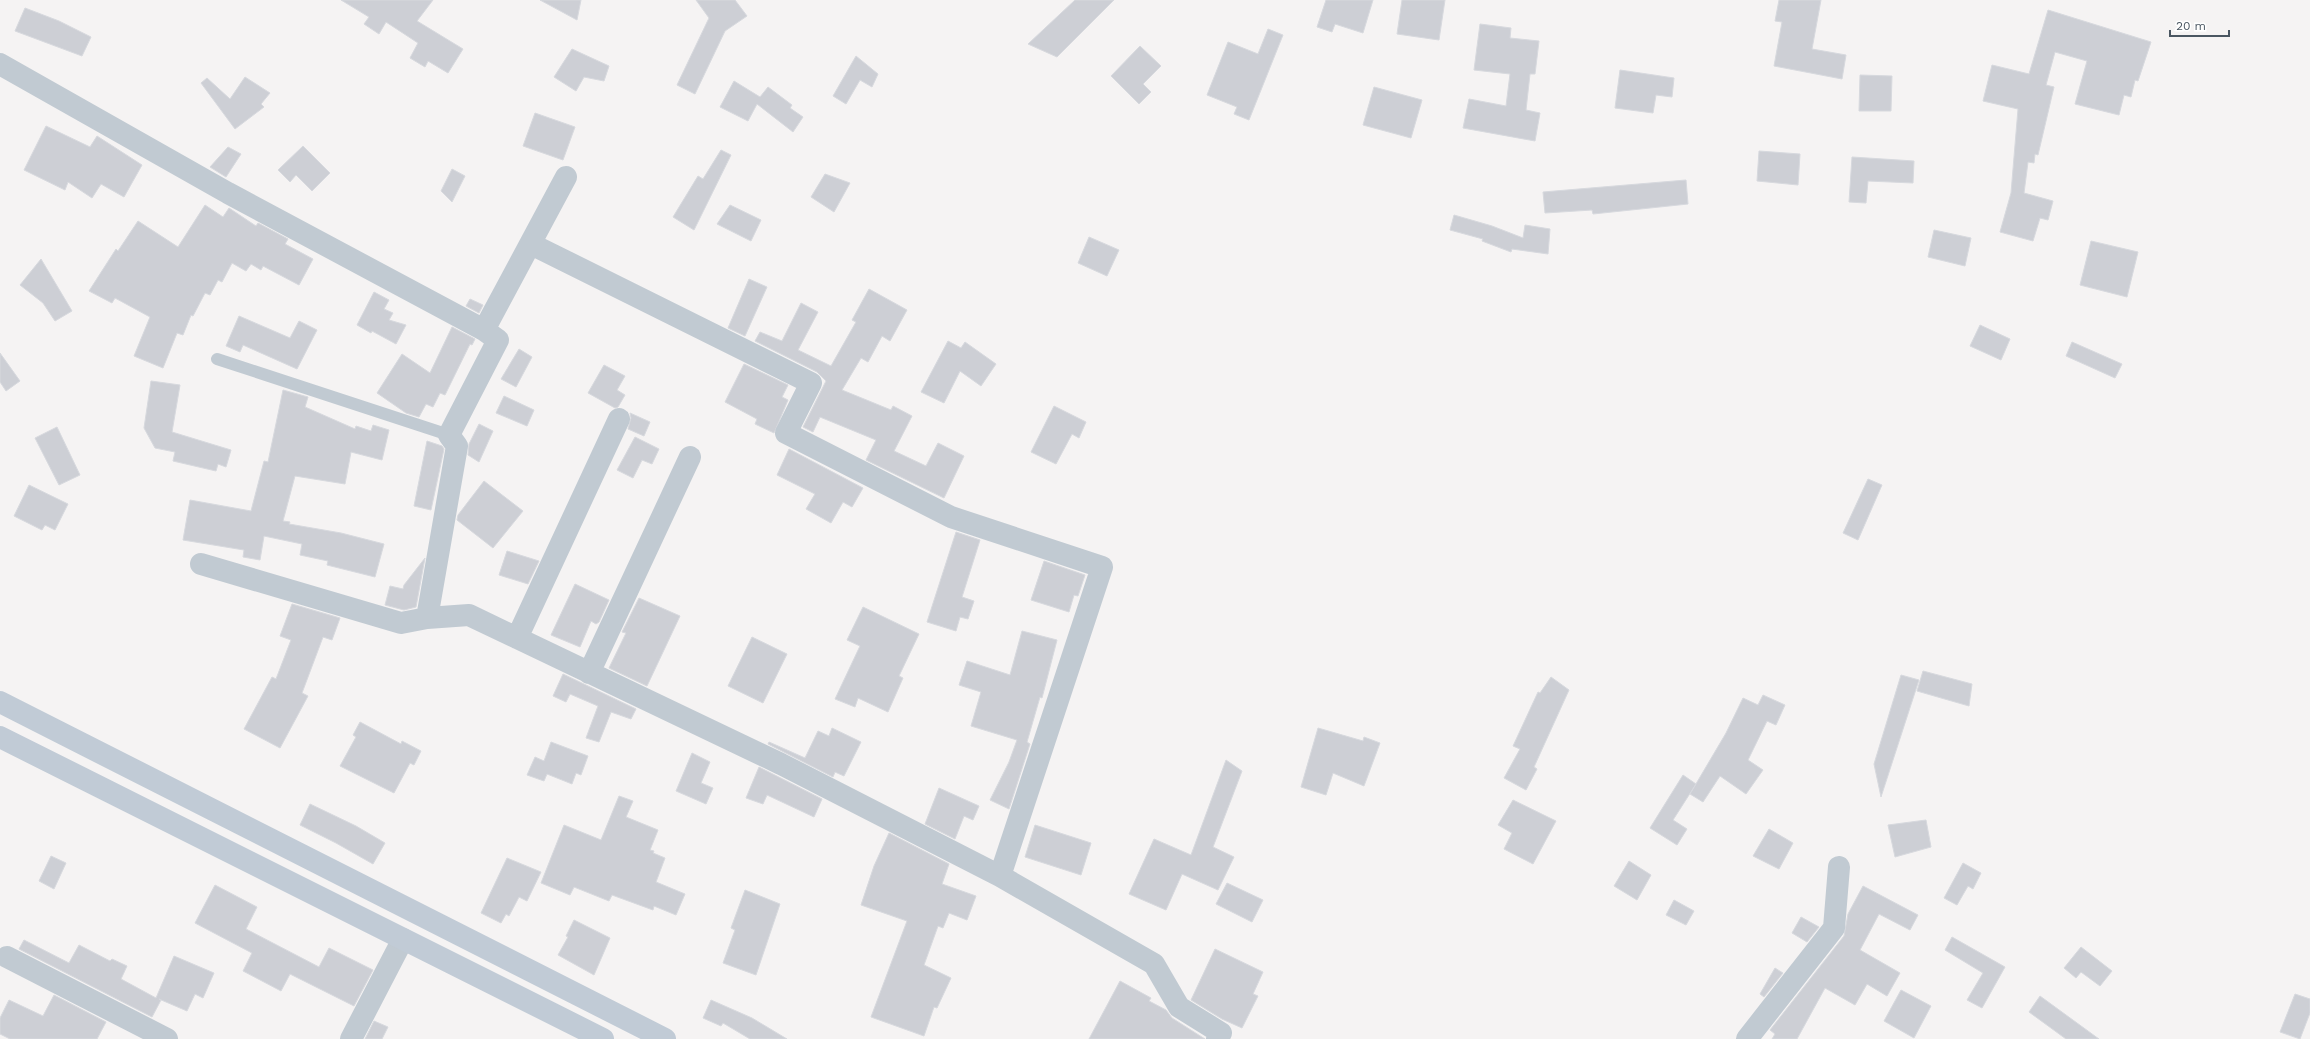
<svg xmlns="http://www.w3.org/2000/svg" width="2310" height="1039" viewBox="0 0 2310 1039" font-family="'Work Sans',sans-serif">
<rect width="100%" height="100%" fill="#f5f3f3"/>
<path fill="#cdcfd5" stroke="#d7d9de" d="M 341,0 L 433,0 L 417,21 L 463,49 L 448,73 L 428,61 L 425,67 L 410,58 L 418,43 L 386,22 L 379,34 L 364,24 L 369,17 Z
M 540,0 L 581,0 L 577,20 Z
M 696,0 L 735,0 L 747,16 L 725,31 L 695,94 L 677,85 L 709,18 Z
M 1075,0 L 1114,0 L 1057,57 L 1028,44 Z
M 1326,0 L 1373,0 L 1363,33 L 1335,24 L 1332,32 L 1317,27 Z
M 1402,0 L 1445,0 L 1439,40 L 1397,34 Z
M 1779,0 L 1821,0 L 1812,49 L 1846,55 L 1842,79 L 1774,66 L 1782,22 L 1775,21 Z
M 25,8 L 59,21 L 91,37 L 82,56 L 15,31 Z
M 2048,10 L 2151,42 L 2138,81 L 2135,80 L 2131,97 L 2124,95 L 2119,115 L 2075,104 L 2087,61 L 2055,52 L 2046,85 L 2054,87 L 2038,155 L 2035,154 L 2034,163 L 2028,162 L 2024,193 L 2053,201 L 2048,220 L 2040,218 L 2033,241 L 2000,232 L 2011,193 L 2018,109 L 1983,101 L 1992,65 L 2029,74 Z
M 1480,24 L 1511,28 L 1510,38 L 1539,41 L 1535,74 L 1530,74 L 1526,110 L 1540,113 L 1535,141 L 1463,128 L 1469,99 L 1506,106 L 1510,74 L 1474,70 Z
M 1268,29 L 1283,35 L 1249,120 L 1234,114 L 1237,107 L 1207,95 L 1228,42 L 1258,54 Z
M 1140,46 L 1161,66 L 1143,84 L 1151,92 L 1139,104 L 1111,76 Z
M 572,49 L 609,66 L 604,81 L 584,77 L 576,91 L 554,77 Z
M 856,56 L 878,74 L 872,87 L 860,80 L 846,104 L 833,96 Z
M 1620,70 L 1674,78 L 1672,97 L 1656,95 L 1653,113 L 1615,108 Z
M 1860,75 L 1892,76 L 1891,111 L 1859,111 Z
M 245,77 L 270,93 L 261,104 L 264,107 L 235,129 L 201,83 L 207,78 L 230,99 Z
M 734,81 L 760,97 L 768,87 L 792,105 L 790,108 L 803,117 L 793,132 L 757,104 L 748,121 L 720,107 Z
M 1374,87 L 1422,100 L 1411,138 L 1363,125 Z
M 535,113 L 575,127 L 563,160 L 523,146 Z
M 46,126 L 90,147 L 97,136 L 142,165 L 124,197 L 101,184 L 92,198 L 68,182 L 65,190 L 24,170 Z
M 303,146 L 330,173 L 312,191 L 296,175 L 290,182 L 278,170 Z
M 228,147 L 241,154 L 226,177 L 210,167 Z
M 721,150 L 731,155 L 694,230 L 673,217 L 698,176 L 703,179 Z
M 1759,151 L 1800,154 L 1798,185 L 1757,181 Z
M 1852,157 L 1914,161 L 1913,183 L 1868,181 L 1866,203 L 1849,202 Z
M 452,169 L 465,176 L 452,202 L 441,191 Z
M 825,174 L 850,183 L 834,212 L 811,197 Z
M 1686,180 L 1688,204 L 1593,214 L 1592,210 L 1545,213 L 1543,192 Z
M 205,205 L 223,217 L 229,208 L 256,226 L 258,223 L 288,239 L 285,244 L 313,259 L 299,285 L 263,266 L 261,270 L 251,264 L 246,271 L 232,263 L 222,282 L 218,280 L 210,295 L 205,293 L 193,316 L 191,315 L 183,335 L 177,333 L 163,368 L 134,356 L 150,317 L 115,298 L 112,303 L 89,291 L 116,249 L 118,251 L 138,221 L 178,247 Z
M 730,205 L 761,220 L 751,241 L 717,224 Z
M 1454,215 L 1492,226 L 1523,238 L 1525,225 L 1550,229 L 1548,254 L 1512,249 L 1511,252 L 1482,241 L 1483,239 L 1450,230 Z
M 1934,230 L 1971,238 L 1965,266 L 1928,257 Z
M 1089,237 L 1119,250 L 1107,276 L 1078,263 Z
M 2091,241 L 2138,252 L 2127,297 L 2080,285 Z
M 41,259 L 72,311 L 55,321 L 43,303 L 20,285 Z
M 749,279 L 767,287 L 745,336 L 728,328 Z
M 869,289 L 907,310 L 890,341 L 882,336 L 868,362 L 861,358 L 842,390 L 891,410 L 893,406 L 912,416 L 894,451 L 926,466 L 938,443 L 964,456 L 944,498 L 866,460 L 876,440 L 820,417 L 813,432 L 803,427 L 826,381 L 817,372 L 755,341 L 760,332 L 782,341 L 801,303 L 818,312 L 798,350 L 831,366 L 856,322 L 852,320 Z
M 374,292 L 389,300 L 384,309 L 393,313 L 389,320 L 406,325 L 396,344 L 372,331 L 371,333 L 357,325 Z
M 470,299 L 483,305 L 479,313 L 466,306 Z
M 239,316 L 290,338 L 299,321 L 317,330 L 297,369 L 243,345 L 240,352 L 226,346 Z
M 1980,325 L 2010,339 L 2001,360 L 1970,346 Z
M 452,327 L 475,339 L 472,345 L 470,344 L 445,395 L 440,393 L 433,407 L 426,404 L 419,417 L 406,413 L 377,393 L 402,354 L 430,373 Z
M 948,341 L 961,348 L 965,342 L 996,364 L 981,386 L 960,371 L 944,403 L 921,392 Z
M 2072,342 L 2122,364 L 2115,378 L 2066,356 Z
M 519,349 L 532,357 L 516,387 L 501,379 Z
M 0,353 L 20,381 L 6,391 L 0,382 Z
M 744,364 L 788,385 L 782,397 L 788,400 L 774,433 L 755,424 L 757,419 L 725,402 Z
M 604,365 L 625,376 L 617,390 L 625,395 L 618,407 L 615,408 L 588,393 Z
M 151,381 L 180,385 L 172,432 L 231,450 L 226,467 L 218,464 L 216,471 L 173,461 L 175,452 L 155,448 L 144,428 Z
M 283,390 L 308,397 L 305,407 L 355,429 L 356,426 L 371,431 L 373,425 L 389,430 L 382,460 L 351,452 L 345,484 L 295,476 L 283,521 L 290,522 L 289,524 L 341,533 L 384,544 L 375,577 L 327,565 L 328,561 L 300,555 L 302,544 L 264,536 L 260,560 L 243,557 L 244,550 L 183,540 L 190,500 L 251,511 L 264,461 L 268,462 Z
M 504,396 L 534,410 L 527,426 L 496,413 Z
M 1054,406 L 1086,422 L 1079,438 L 1072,434 L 1056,464 L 1031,452 Z
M 630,413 L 650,422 L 644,436 L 628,429 L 631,418 Z
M 479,424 L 493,431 L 479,462 L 468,455 L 469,444 Z
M 57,427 L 80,475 L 59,485 L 35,438 Z
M 635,437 L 659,449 L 652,464 L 642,460 L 633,478 L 617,470 Z
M 427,441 L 442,446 L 444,449 L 431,510 L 414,506 Z
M 789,449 L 863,488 L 852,507 L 843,502 L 831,523 L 806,509 L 815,494 L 777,475 Z
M 1868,479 L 1882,485 L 1858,540 L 1843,533 Z
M 484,481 L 523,511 L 493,548 L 457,520 L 458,515 Z
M 29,485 L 68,504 L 55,530 L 45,525 L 42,530 L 14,516 Z
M 956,532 L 980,540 L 962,597 L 974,601 L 968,619 L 960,617 L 956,631 L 927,622 Z
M 507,551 L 539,561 L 528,584 L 499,575 Z
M 425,558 L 416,607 L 404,610 L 385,605 L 390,586 L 403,589 L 404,585 Z
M 1044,561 L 1085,575 L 1078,596 L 1074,595 L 1069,612 L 1031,600 Z
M 575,584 L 609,600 L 599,622 L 596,624 L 591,621 L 580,647 L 551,635 Z
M 639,598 L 680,616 L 647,686 L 609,668 L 626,633 L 622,632 Z
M 292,604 L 340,618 L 332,640 L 323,637 L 302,693 L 308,696 L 280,748 L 244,729 L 272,677 L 276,679 L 291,640 L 280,636 Z
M 863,607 L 919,634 L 899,676 L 903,678 L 888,712 L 858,698 L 855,707 L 835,699 L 860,646 L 847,640 Z
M 1022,631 L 1057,640 L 1042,698 L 1040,697 L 1027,742 L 1030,744 L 1009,809 L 990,800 L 1009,762 L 1017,740 L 971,726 L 981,692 L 959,685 L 967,661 L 1010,675 Z
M 752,637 L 787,654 L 763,703 L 728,686 Z
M 1923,671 L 1972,684 L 1969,706 L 1917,691 Z
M 563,674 L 636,709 L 631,719 L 611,712 L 599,742 L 586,738 L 598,706 L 570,694 L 566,702 L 553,696 Z
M 1901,675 L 1919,680 L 1881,797 L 1874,764 Z
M 1551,677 L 1569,690 L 1534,767 L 1537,769 L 1526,790 L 1504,778 L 1520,749 L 1513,746 L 1538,692 L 1540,693 Z
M 1763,695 L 1785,705 L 1776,725 L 1767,721 L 1748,760 L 1763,770 L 1746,794 L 1720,776 L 1703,802 L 1690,794 L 1726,733 L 1743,698 L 1758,705 Z
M 360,722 L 401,744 L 402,741 L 421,751 L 414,765 L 410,763 L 394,793 L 340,766 L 356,737 L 353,735 Z
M 832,728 L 861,742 L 844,776 L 835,772 L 833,777 L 768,744 L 769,742 L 805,758 L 818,731 L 829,736 Z
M 1318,728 L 1363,741 L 1364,737 L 1380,743 L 1364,786 L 1333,773 L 1326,795 L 1301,787 Z
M 551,742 L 588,756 L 581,775 L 576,773 L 572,784 L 547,774 L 544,781 L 527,775 L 535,757 L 544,761 Z
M 692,753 L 710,762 L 701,783 L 713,788 L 706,804 L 676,791 Z
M 1226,760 L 1242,771 L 1213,847 L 1234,857 L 1218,890 L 1182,874 L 1166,910 L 1129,894 L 1154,839 L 1191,855 Z
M 759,767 L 822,799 L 814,817 L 767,795 L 763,804 L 746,798 Z
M 1683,775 L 1696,784 L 1673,820 L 1687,829 L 1677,845 L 1650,828 Z
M 939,788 L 979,806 L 973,820 L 964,816 L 955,839 L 925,824 Z
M 619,796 L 633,801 L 626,817 L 658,830 L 650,850 L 654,851 L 653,853 L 665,858 L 656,882 L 685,894 L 676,915 L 654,906 L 653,910 L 612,895 L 609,901 L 574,887 L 570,895 L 541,883 L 564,825 L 601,840 Z
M 1513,800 L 1556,821 L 1533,864 L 1504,849 L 1512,833 L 1498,825 Z
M 310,804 L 356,826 L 385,843 L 373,864 L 336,843 L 300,825 Z
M 1926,820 L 1931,847 L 1895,857 L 1888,825 Z
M 1035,825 L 1091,843 L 1081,875 L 1025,857 Z
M 1769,829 L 1793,843 L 1779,869 L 1753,856 Z
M 889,833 L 949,864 L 942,884 L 976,896 L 967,920 L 949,913 L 943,928 L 938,926 L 924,965 L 951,978 L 937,1008 L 934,1007 L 924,1036 L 871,1017 L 907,921 L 861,905 L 874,866 Z
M 51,856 L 66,863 L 54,889 L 39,881 Z
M 507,858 L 541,872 L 527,901 L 519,897 L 509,916 L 506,914 L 501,923 L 481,913 Z
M 1629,861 L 1651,875 L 1637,900 L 1614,886 Z
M 1963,863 L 1981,873 L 1973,889 L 1968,886 L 1957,905 L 1944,898 Z
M 1227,883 L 1263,900 L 1252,922 L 1216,904 Z
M 215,885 L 257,907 L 246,929 L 319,967 L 329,948 L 373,970 L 354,1006 L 290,974 L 281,991 L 243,971 L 252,953 L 195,923 Z
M 1863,886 L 1918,915 L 1910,930 L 1879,914 L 1860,950 L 1900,973 L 1887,996 L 1867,984 L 1855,1005 L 1825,988 L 1797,1039 L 1772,1039 L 1775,1034 L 1770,1030 L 1844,936 L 1848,914 Z
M 745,890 L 780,904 L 756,975 L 723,963 L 735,930 L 731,928 Z
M 1674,900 L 1694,911 L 1686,925 L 1666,915 Z
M 1801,917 L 1819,927 L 1807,942 L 1792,933 Z
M 574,920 L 610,938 L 594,975 L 558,955 L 568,937 L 566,936 Z
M 1952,937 L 2005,967 L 1982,1008 L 1967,1000 L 1983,973 L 1945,950 Z
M 24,940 L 69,963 L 79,945 L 110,961 L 112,959 L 127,966 L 121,979 L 156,998 L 174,956 L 214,973 L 203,998 L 195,994 L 187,1011 L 159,999 L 161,1000 L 152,1017 L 19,949 Z
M 2081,947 L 2112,971 L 2100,986 L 2081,972 L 2076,978 L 2064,968 Z
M 1215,949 L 1263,972 L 1253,994 L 1258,996 L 1242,1028 L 1222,1019 L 1191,1000 Z
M 1775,968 L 1783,973 L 1764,997 L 1760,994 Z
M 1120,981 L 1151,998 L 1149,1001 L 1166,1010 L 1172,1018 L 1205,1039 L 1089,1039 Z
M 1901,990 L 1931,1006 L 1914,1038 L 1884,1021 Z
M 2295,994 L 2310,999 L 2310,1013 L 2300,1039 L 2280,1032 Z
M 54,995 L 106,1022 L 97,1039 L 10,1039 L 0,1034 L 0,1018 L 9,1000 L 43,1016 Z
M 2040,996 L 2099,1039 L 2066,1039 L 2029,1012 Z
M 711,1000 L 752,1018 L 787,1039 L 750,1039 L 723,1023 L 721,1026 L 703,1018 Z
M 374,1021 L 388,1027 L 382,1039 L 365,1039 Z"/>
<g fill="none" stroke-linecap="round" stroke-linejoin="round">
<path stroke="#c1cad2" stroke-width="12" d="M 217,359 L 449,435"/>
<path stroke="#c1cad2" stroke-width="22" d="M 0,64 L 228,193 L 484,330 L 498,340 L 449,435 L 457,446 L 427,618
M 531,244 L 811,383 L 786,433 L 951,517 L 1102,567 L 1000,876
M 484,330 L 566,177
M 201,564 L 401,623 L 427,618 L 469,615 L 781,764 L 1000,876 L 1154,964 L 1179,1007 L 1221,1033 L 1217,1039
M 517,638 L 619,419
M 589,673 L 690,457
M 7,957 L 167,1039
M 351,1039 L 403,939
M 1747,1039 L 1834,928 L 1839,867"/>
<path stroke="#c1cbd6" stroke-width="22" d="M 0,702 L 665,1039
M 0,737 L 603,1039"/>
</g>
<path d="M2170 30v6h59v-6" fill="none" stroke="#4a5661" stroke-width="2"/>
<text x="2176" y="30" font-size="12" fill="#4a5661" stroke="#ffffff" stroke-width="3" paint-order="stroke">20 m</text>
</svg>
